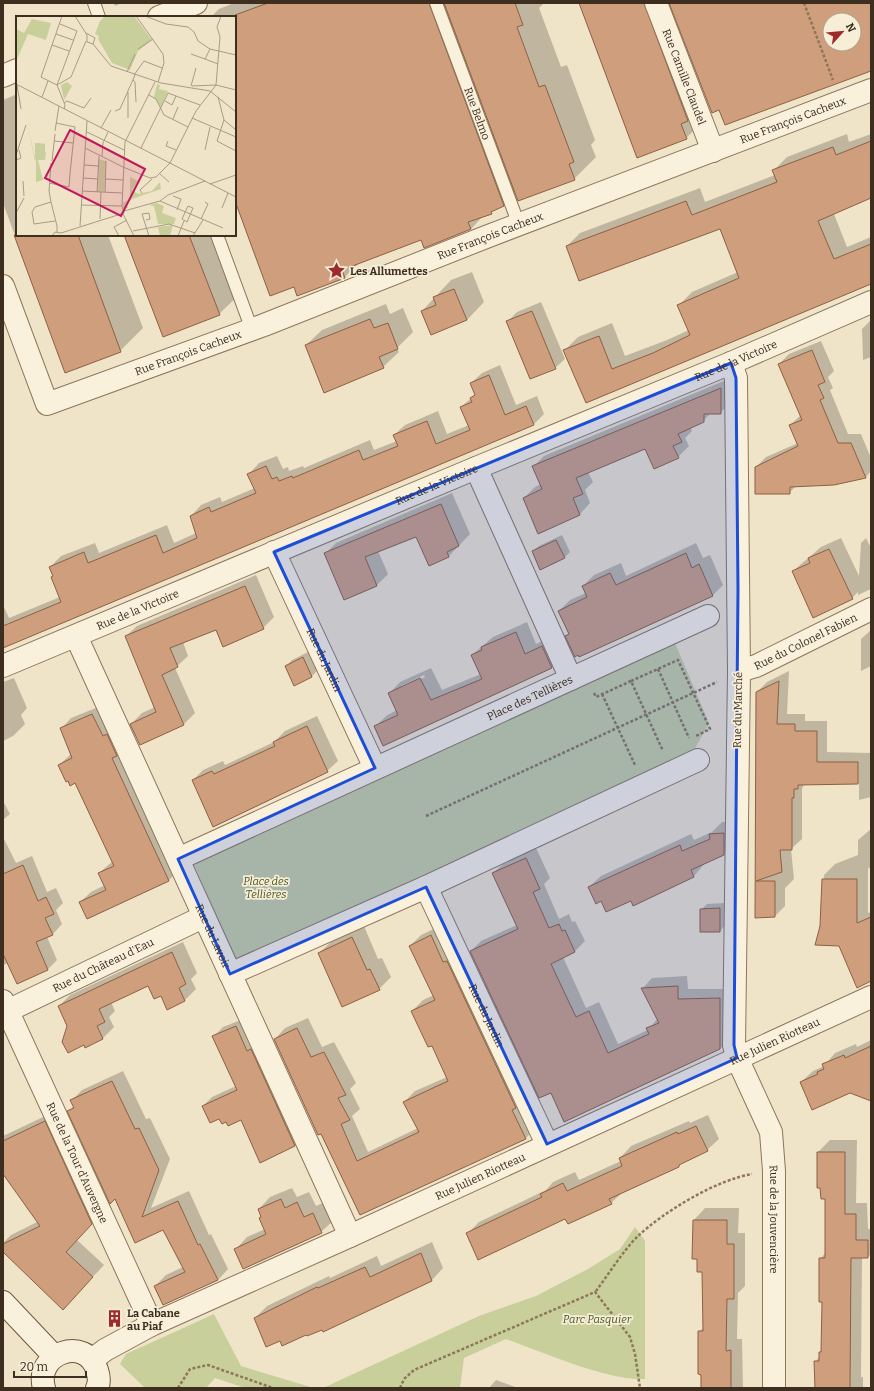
<svg xmlns="http://www.w3.org/2000/svg" width="874" height="1391" viewBox="0 0 874 1391" font-family="Bitter,serif">
<rect width="100%" height="100%" fill="#f0e4c8"/>
<path fill="#c9cf9b" d="M 675,643 L 709,723 L 693,752 L 641,774 L 643,780 L 635,777 L 236,961 L 193,862 L 590,683 Z
M 635,1227 L 645,1241 L 645,1379 C 607,1381 543,1352 506,1339 L 464,1358 L 460,1388 L 323,1388 L 479,1316 L 536,1296 L 588,1269 L 620,1249 Z
M 214,1314 L 241,1366 L 314,1388 L 245,1388 L 215,1378 L 206,1388 L 145,1388 L 120,1364 L 126,1354 Z"/>
<path fill="#0003" fill-rule="evenodd" d="M 114,3 L 122,3 L 115,6 Z
M 234,3 L 544,3 L 539,8 L 561,67 L 567,65 L 595,140 L 591,145 L 596,157 L 574,179 L 516,193 L 504,206 L 484,215 L 471,229 L 421,239 L 360,262 L 344,278 L 294,286 L 235,198 L 235,17 L 211,17 L 219,9 Z
M 580,3 L 667,3 L 704,121 L 686,138 Z
M 17,94 L 17,235 L 108,235 L 143,328 L 120,351 L 65,371 L 3,203 L 3,100 Z
M 847,134 L 849,142 L 871,134 L 871,197 L 834,214 L 847,247 L 871,237 L 871,283 L 587,402 L 564,351 L 578,337 L 612,323 L 625,356 L 667,340 L 689,330 L 679,305 L 692,292 L 738,272 L 720,228 L 567,246 L 580,233 L 700,188 L 705,202 L 775,175 L 774,170 L 787,157 Z
M 125,235 L 220,235 L 242,292 L 219,314 Z
M 472,272 L 484,302 L 467,320 L 422,311 L 451,280 Z
M 541,302 L 565,359 L 555,368 L 507,322 L 517,312 Z
M 386,304 L 390,314 L 403,308 L 413,332 L 397,348 L 399,352 L 383,367 L 306,345 L 322,330 Z
M 871,320 L 871,357 L 863,360 L 862,329 Z
M 821,341 L 834,371 L 828,377 L 833,388 L 830,390 L 848,434 L 861,434 L 871,458 L 871,471 L 866,477 L 833,484 L 797,485 L 789,493 L 756,467 L 766,457 L 798,443 L 790,425 L 801,415 L 779,364 L 789,354 Z
M 500,365 L 516,405 L 537,396 L 544,414 L 534,424 L 3,646 L 3,605 L 9,618 L 60,597 L 50,567 L 61,556 L 95,543 L 99,553 L 167,525 L 174,543 L 196,533 L 191,516 L 201,505 L 220,497 L 222,502 L 255,488 L 249,474 L 259,463 L 277,456 L 283,469 L 288,467 L 289,471 L 303,466 L 304,468 L 370,440 L 374,450 L 397,441 L 394,435 L 405,425 L 438,411 L 447,434 L 469,425 L 461,407 L 476,394 L 471,383 L 482,373 Z
M 731,378 L 731,402 L 720,413 L 711,413 L 703,421 L 690,427 L 692,431 L 685,438 L 689,446 L 678,457 L 645,447 L 588,472 L 593,482 L 585,490 L 590,503 L 580,514 L 539,533 L 524,498 L 535,487 L 541,484 L 533,467 L 544,456 Z
M 452,493 L 470,534 L 449,556 L 429,565 L 417,535 L 378,551 L 388,574 L 377,585 L 325,554 L 336,543 Z
M 562,535 L 570,552 L 564,558 L 533,551 L 539,546 Z
M 841,538 L 859,576 L 861,543 L 866,538 L 871,548 L 871,589 L 858,595 L 858,592 L 852,598 L 793,571 L 821,547 Z
M 696,543 L 703,558 L 710,555 L 723,585 L 713,595 L 580,656 L 566,636 L 569,633 L 559,611 L 570,600 L 586,593 L 583,586 L 594,575 L 621,563 L 626,576 Z
M 256,575 L 274,617 L 263,628 L 216,628 L 183,642 L 188,656 L 175,668 L 195,713 L 184,724 L 140,744 L 131,724 L 142,713 L 155,707 L 126,636 L 137,626 Z
M 527,622 L 536,644 L 553,636 L 562,656 L 552,667 L 383,744 L 375,727 L 386,716 L 397,710 L 390,693 L 400,682 L 431,668 L 442,690 L 481,674 L 472,655 L 493,637 ZM 424,675 L 425,677 L 401,688 L 401,686 Z
M 871,630 L 871,666 L 861,671 L 861,639 Z
M 308,652 L 317,671 L 311,677 L 286,666 L 292,660 Z
M 789,671 L 787,714 L 805,714 L 805,721 L 827,721 L 827,752 L 871,753 L 871,797 L 859,800 L 859,783 L 804,784 L 802,789 L 802,839 L 791,849 L 794,879 L 785,888 L 785,906 L 775,916 L 756,917 L 757,692 L 767,682 Z
M 14,678 L 27,708 L 21,715 L 25,724 L 13,736 L 3,741 L 3,682 Z
M 103,705 L 179,870 L 169,880 L 88,918 L 80,902 L 91,892 L 105,885 L 99,873 L 113,861 L 75,782 L 59,765 L 71,754 L 61,729 L 71,718 Z
M 317,716 L 338,761 L 327,771 L 193,780 L 203,770 L 223,761 L 225,765 L 274,742 L 285,731 Z
M 3,801 L 10,814 L 3,820 Z
M 722,822 L 736,822 L 735,842 L 723,854 L 705,863 L 694,876 L 634,905 L 631,899 L 602,900 L 589,887 L 601,876 L 691,834 L 694,840 L 712,832 Z
M 871,829 L 871,868 L 868,868 L 868,913 L 871,912 L 871,980 L 821,926 L 824,875 L 835,864 L 858,855 L 858,840 Z
M 3,837 L 16,863 L 32,856 L 47,892 L 56,888 L 63,903 L 56,910 L 62,924 L 53,934 L 47,937 L 57,960 L 48,969 L 18,983 L 8,963 L 3,965 Z
M 536,848 L 550,878 L 544,884 L 559,919 L 569,914 L 572,922 L 575,921 L 585,941 L 575,951 L 563,957 L 586,1008 L 599,1002 L 618,1044 L 648,1030 L 658,1018 L 643,988 L 652,978 L 687,976 L 688,989 L 730,989 L 730,1038 L 720,1049 L 551,1091 L 471,951 L 481,941 L 517,925 L 493,873 L 503,864 Z
M 725,903 L 725,925 L 720,931 L 701,910 L 707,904 Z
M 442,925 L 536,1128 L 525,1139 L 360,1214 L 275,1039 L 285,1028 L 308,1018 L 322,1047 L 334,1042 L 356,1083 L 350,1089 L 360,1109 L 352,1116 L 368,1152 L 418,1128 L 404,1102 L 415,1091 L 447,1077 L 433,1044 L 412,1011 L 423,1000 L 434,995 L 410,946 L 421,935 Z
M 364,926 L 378,959 L 382,958 L 391,977 L 379,989 L 319,953 L 331,942 Z
M 183,942 L 197,973 L 191,979 L 196,989 L 185,1000 L 167,1009 L 161,995 L 148,985 L 111,1002 L 115,1011 L 109,1017 L 114,1027 L 103,1038 L 86,1047 L 68,1026 L 59,1006 L 70,995 Z
M 246,1018 L 304,1136 L 295,1145 L 242,1118 L 227,1120 L 203,1106 L 212,1097 L 236,1086 L 214,1036 L 223,1027 Z
M 871,1040 L 871,1093 L 801,1082 L 813,1071 L 824,1066 L 835,1053 L 856,1044 L 857,1047 Z
M 123,1071 L 146,1119 L 150,1118 L 170,1159 L 151,1208 L 189,1191 L 209,1235 L 211,1234 L 228,1269 L 218,1280 L 155,1286 L 166,1275 L 183,1267 L 164,1229 L 135,1241 L 116,1197 L 68,1111 L 74,1106 L 71,1101 L 82,1090 Z
M 56,1111 L 103,1212 L 77,1240 L 104,1265 L 63,1309 L 3,1250 L 3,1243 L 11,1235 L 39,1221 L 3,1172 L 3,1136 Z
M 708,1115 L 719,1139 L 707,1150 L 683,1161 L 679,1166 L 623,1192 L 611,1203 L 566,1218 L 468,1233 L 479,1222 L 546,1190 L 553,1182 L 575,1172 L 579,1180 L 621,1161 L 620,1158 L 631,1146 L 689,1121 L 690,1123 Z
M 830,1140 L 857,1140 L 856,1203 L 867,1203 L 868,1229 L 871,1229 L 871,1254 L 868,1257 L 862,1257 L 861,1377 L 863,1377 L 863,1388 L 816,1388 L 816,1361 L 820,1356 L 822,1350 L 823,1301 L 820,1259 L 826,1252 L 826,1198 L 822,1187 L 818,1187 L 818,1152 Z
M 292,1188 L 297,1197 L 309,1192 L 316,1206 L 325,1202 L 333,1221 L 321,1232 L 236,1249 L 247,1237 L 265,1229 L 259,1209 L 270,1197 Z
M 705,1208 L 739,1208 L 738,1233 L 745,1233 L 745,1286 L 738,1293 L 737,1339 L 742,1339 L 743,1388 L 701,1388 L 699,1332 L 704,1327 L 703,1271 L 694,1220 Z
M 432,1242 L 443,1268 L 432,1280 L 323,1331 L 322,1328 L 281,1339 L 255,1318 L 267,1306 L 329,1276 L 330,1278 L 377,1256 L 381,1266 Z
M 496,1380 L 518,1388 L 489,1388 Z"/>
<path fill="#cf9f7d" stroke="#8d5f41" fill-rule="evenodd" d="M 268,3 L 429,3 L 504,206 L 491,212 L 492,214 L 468,222 L 471,229 L 424,248 L 421,240 L 342,270 L 345,278 L 297,296 L 294,287 L 270,296 L 235,201 L 235,15 Z
M 444,3 L 515,3 L 523,25 L 517,27 L 539,87 L 545,85 L 574,162 L 569,164 L 575,180 L 518,201 Z
M 579,3 L 644,3 L 688,121 L 681,124 L 687,139 L 637,158 Z
M 669,3 L 871,3 L 871,71 L 725,125 L 719,110 L 712,113 ZM 830,20 L 854,20 L 854,44 L 830,44 Z
M 871,141 L 871,198 L 818,221 L 834,259 L 871,244 L 871,284 L 586,403 L 563,350 L 599,336 L 612,369 L 653,353 L 690,335 L 677,305 L 739,278 L 720,229 L 579,281 L 566,246 L 686,201 L 692,215 L 777,182 L 772,170 L 833,147 L 836,155 Z
M 14,235 L 78,235 L 121,352 L 65,373 Z
M 124,235 L 189,235 L 220,315 L 163,337 Z
M 454,289 L 467,320 L 431,335 L 421,311 L 436,305 L 433,297 Z
M 532,311 L 556,369 L 530,379 L 506,321 Z
M 370,319 L 374,328 L 388,323 L 398,349 L 379,357 L 384,368 L 324,393 L 305,345 Z
M 812,350 L 825,382 L 818,385 L 824,398 L 820,400 L 838,443 L 851,443 L 866,478 L 834,485 L 790,487 L 790,494 L 755,494 L 755,467 L 798,446 L 789,425 L 802,420 L 778,364 Z
M 489,375 L 505,415 L 526,406 L 534,425 L 3,648 L 3,626 L 61,602 L 51,577 L 53,576 L 49,567 L 84,552 L 88,563 L 156,535 L 163,553 L 197,538 L 190,516 L 209,507 L 211,512 L 256,493 L 247,474 L 266,466 L 272,479 L 277,477 L 279,481 L 292,476 L 293,478 L 359,450 L 363,460 L 398,446 L 393,435 L 427,421 L 436,444 L 470,430 L 460,407 L 472,402 L 470,398 L 475,395 L 470,383 Z
M 721,388 L 721,414 L 704,414 L 704,422 L 678,434 L 682,442 L 673,446 L 679,458 L 654,469 L 645,449 L 576,478 L 583,494 L 573,498 L 580,515 L 538,534 L 523,498 L 542,489 L 532,466 Z
M 441,504 L 459,546 L 447,552 L 449,557 L 429,566 L 416,537 L 365,557 L 377,586 L 344,600 L 324,553 Z
M 556,540 L 565,558 L 540,570 L 532,551 Z
M 829,549 L 853,599 L 813,618 L 792,571 L 810,563 L 808,558 Z
M 686,553 L 692,568 L 699,564 L 713,596 L 579,657 L 578,655 L 575,657 L 565,636 L 569,634 L 558,611 L 587,597 L 582,586 L 610,573 L 616,585 Z
M 245,586 L 264,629 L 223,647 L 216,630 L 170,648 L 178,667 L 162,675 L 184,725 L 140,745 L 130,724 L 156,712 L 125,636 Z
M 516,632 L 525,654 L 542,646 L 552,668 L 383,746 L 374,726 L 398,715 L 388,693 L 420,678 L 431,700 L 482,679 L 471,655 L 482,650 L 481,647 Z
M 303,657 L 312,677 L 294,686 L 285,666 Z
M 779,681 L 777,724 L 795,724 L 795,731 L 817,731 L 817,762 L 858,762 L 858,784 L 798,785 L 798,789 L 794,789 L 794,798 L 792,798 L 792,850 L 780,850 L 782,872 L 756,881 L 775,881 L 775,917 L 755,918 L 756,692 Z
M 92,714 L 103,736 L 107,734 L 117,756 L 112,758 L 169,881 L 87,919 L 79,902 L 106,890 L 98,873 L 114,866 L 75,783 L 70,786 L 68,781 L 66,782 L 58,765 L 72,758 L 60,728 Z
M 307,726 L 328,772 L 213,827 L 192,780 L 212,771 L 214,774 L 275,746 L 273,742 Z
M 724,833 L 724,855 L 691,870 L 694,877 L 633,906 L 631,901 L 606,912 L 601,901 L 596,904 L 588,887 L 680,845 L 682,851 L 710,839 L 709,834 Z
M 526,858 L 540,889 L 533,892 L 549,928 L 559,924 L 562,931 L 565,930 L 575,952 L 551,964 L 576,1017 L 589,1011 L 608,1053 L 649,1034 L 646,1028 L 659,1023 L 641,988 L 678,986 L 678,999 L 720,998 L 720,1049 L 564,1122 L 551,1093 L 539,1098 L 470,951 L 518,929 L 492,873 Z
M 23,865 L 38,901 L 46,897 L 54,914 L 45,918 L 53,935 L 36,942 L 48,970 L 17,984 L 3,954 L 3,874 Z
M 822,879 L 857,879 L 857,923 L 871,917 L 871,981 L 857,988 L 839,946 L 815,945 L 820,926 Z
M 720,908 L 720,932 L 700,932 L 700,909 Z
M 431,935 L 443,962 L 447,961 L 516,1108 L 512,1110 L 526,1139 L 360,1215 L 321,1134 L 318,1135 L 274,1039 L 297,1028 L 311,1057 L 324,1052 L 346,1095 L 338,1098 L 350,1120 L 341,1124 L 357,1161 L 419,1132 L 403,1102 L 448,1081 L 432,1046 L 428,1047 L 411,1011 L 435,1000 L 409,946 Z
M 352,937 L 367,970 L 370,969 L 380,990 L 342,1007 L 318,953 Z
M 172,952 L 186,984 L 179,988 L 185,1001 L 167,1010 L 161,996 L 154,999 L 148,986 L 99,1009 L 105,1022 L 97,1026 L 103,1039 L 85,1048 L 84,1045 L 68,1053 L 62,1042 L 67,1026 L 58,1006 Z
M 236,1026 L 247,1051 L 251,1049 L 295,1146 L 260,1163 L 241,1120 L 228,1126 L 226,1122 L 222,1124 L 219,1119 L 210,1123 L 202,1106 L 237,1090 L 212,1036 Z
M 871,1046 L 871,1101 L 850,1093 L 812,1110 L 800,1082 L 818,1074 L 817,1072 L 824,1069 L 822,1064 L 844,1055 L 845,1058 Z
M 112,1081 L 135,1129 L 139,1128 L 159,1170 L 142,1217 L 178,1201 L 198,1245 L 200,1244 L 218,1280 L 163,1305 L 154,1286 L 185,1272 L 163,1230 L 135,1243 L 115,1199 L 110,1204 L 67,1111 L 74,1108 L 70,1100 Z
M 45,1121 L 92,1224 L 66,1252 L 93,1277 L 63,1310 L 3,1252 L 3,1244 L 40,1226 L 3,1174 L 3,1141 Z
M 696,1126 L 708,1151 L 679,1165 L 679,1167 L 609,1199 L 612,1204 L 568,1224 L 565,1219 L 478,1260 L 466,1233 L 542,1197 L 540,1194 L 563,1183 L 567,1191 L 622,1166 L 619,1158 L 677,1132 L 678,1134 Z
M 817,1152 L 845,1152 L 845,1214 L 856,1214 L 856,1240 L 868,1240 L 868,1258 L 851,1258 L 850,1388 L 815,1388 L 814,1361 L 819,1361 L 819,1352 L 821,1352 L 822,1302 L 819,1302 L 819,1258 L 825,1258 L 825,1199 L 821,1199 L 820,1188 L 817,1188 Z
M 281,1199 L 285,1208 L 297,1202 L 304,1217 L 313,1213 L 322,1233 L 243,1269 L 234,1249 L 266,1234 L 259,1218 L 261,1217 L 258,1209 Z
M 693,1220 L 727,1220 L 727,1244 L 734,1244 L 734,1299 L 727,1299 L 726,1351 L 731,1350 L 731,1388 L 701,1388 L 701,1375 L 698,1374 L 698,1331 L 703,1331 L 702,1272 L 697,1272 L 697,1259 L 692,1259 Z
M 421,1253 L 432,1281 L 323,1332 L 322,1330 L 307,1336 L 306,1335 L 282,1346 L 280,1341 L 266,1347 L 254,1318 L 317,1287 L 318,1288 L 365,1267 L 370,1277 Z"/>
<g fill="none" stroke-linecap="round" stroke-linejoin="round">
<defs>
<g id="lane">
<path d="M 94,3 L 99,17"/>
<path id="s1" d="M 436,3 L 519,225"/>
<path d="M 217,235 L 252,330"/>
</g>
<g id="street">
<path id="s2" d="M 656,3 L 713,151"/>
<path d="M 159,17 L 196,3"/>
<path d="M 3,76 L 17,70"/>
<path id="s3" d="M 3,286 L 47,404 L 264,325 L 486,237 L 871,90"/>
<path id="s4" d="M 731,363 L 736,378 L 739,671 L 734,1045 L 737,1058 L 771,1132 L 774,1171 L 774,1388"/>
<path d="M 476,468 L 571,679"/>
<path id="s5" d="M 274,552 L 375,768"/>
<path id="s6" d="M 76,636 L 350,1236"/>
<path id="s7" d="M 3,666 L 476,468 L 731,363 L 871,302"/>
<path id="s8" d="M 739,671 L 756,666 L 871,609"/>
<path id="s9" d="M 178,859 L 708,616"/>
<path id="s10" d="M 426,887 L 547,1144"/>
<path d="M 230,974 L 426,887 L 698,760"/>
<path id="s11" d="M 3,1001 L 148,1316 L 151,1325"/>
<path id="s12" d="M 3,1013 L 203,917"/>
<path id="s13" d="M 92,1360 L 105,1350 L 151,1325 L 350,1236 L 871,997"/>
</g>
<path id="secondary" d="M 3,1302 L 54,1356
M 44,1388 C 34,1353 86,1335 97,1370 C 99,1376 100,1382 97,1388"/>
</defs>
<use href="#lane" stroke="#8d765c" stroke-width="14"/>
<use href="#street" stroke="#8d765c" stroke-width="24"/>
<use href="#secondary" stroke="#6f573f" stroke-width="24"/>
<path stroke="#8d765c" stroke-width="2.5" stroke-dasharray="3 2" stroke-linecap="butt" d="M 804,3 L 833,80
M 658,669 L 689,738
M 631,681 L 678,660 L 710,729 L 696,736
M 594,693 L 596,697 L 631,681 L 663,751
M 602,694 L 635,765
M 426,816 L 717,682
M 596,1291 C 608,1275 623,1251 637,1237 C 663,1212 716,1180 752,1174
M 178,1388 L 190,1369 L 208,1365 L 273,1388
M 400,1388 L 404,1379 L 414,1370 L 595,1292 L 630,1337 L 635,1354 L 640,1388"/>
<use href="#lane" stroke="#faf1dc" stroke-width="12"/>
<use href="#street" stroke="#faf1dc" stroke-width="22"/>
<use href="#secondary" stroke="#faf1dc" stroke-width="22"/>
</g>
<path fill="#1d4ed8" fill-opacity="0.2" stroke="#1d4ed8" stroke-width="3" stroke-linejoin="round" d="M 731,363 L 736,378 L 738,589 L 734,1045 L 737,1058 L 547,1144 L 426,887 L 230,974 L 178,859 L 375,768 L 274,552 Z"/>
<defs>
<symbol id="sight-bare" viewBox="-9 -9 18 18"><path d="M0-6L1.8-2.2L6-1.7L2.9 1.2L3.7 5.4L0 3.3L-3.7 5.4L-2.9 1.2L-6-1.7L-1.8-2.2Z" fill="#9e2a2b" stroke="#f7eed8" stroke-width="2.5" paint-order="stroke"/></symbol>
<symbol id="building-bare" viewBox="-9 -9 18 18"><path d="M-4-6H4V6H1V3H-1V6H-4ZM-2.5-4.3h1.7v1.8h-1.7ZM.8-4.3h1.7v1.8H.8ZM-2.5-1h1.7V.8h-1.7ZM.8-1h1.7V.8H.8Z" fill="#9e2a2b" stroke="#f7eed8" stroke-width="2.5" paint-order="stroke"/></symbol>
</defs>
<g fill-rule="evenodd">
<use href="#sight-bare" x="324" y="258" width="25" height="25"/>
<use href="#building-bare" x="102" y="1306" width="25" height="25"/>
</g>
<g text-anchor="middle" dominant-baseline="central" stroke-width="3.5" stroke-linejoin="round" paint-order="stroke">
<g font-size="11" fill="#3d2e20" stroke="#f7eed8">
<text stroke="none"><textPath href="#s2" startOffset="79">Rue Camille Claudel</textPath></text>
<text stroke="none"><textPath href="#s1" startOffset="118">Rue Belmo</textPath></text>
<text stroke="none"><textPath href="#s3" startOffset="924">Rue François Cacheux</textPath></text>
<text stroke="none"><textPath href="#s3" startOffset="600">Rue François Cacheux</textPath></text>
<text stroke="none"><textPath href="#s3" startOffset="276">Rue François Cacheux</textPath></text>
<text stroke="none"><textPath href="#s7" startOffset="794">Rue de la Victoire</textPath></text>
<text stroke="none"><textPath href="#s7" startOffset="470">Rue de la Victoire</textPath></text>
<text stroke="none"><textPath href="#s7" startOffset="146">Rue de la Victoire</textPath></text>
<text stroke="none"><textPath href="#s8" startOffset="73">Rue du Colonel Fabien</textPath></text>
<text stroke="none"><textPath href="#s5" startOffset="119">Rue du Jardin</textPath></text>
<text stroke="none"><textPath href="#s9" startOffset="387">Place des Tellières</textPath></text>
<text transform="translate(738 710) rotate(-89)">Rue du Marché</text>
<text stroke="none"><textPath href="#s6" startOffset="330">Rue du Lavoir</textPath></text>
<text stroke="none"><textPath href="#s12" startOffset="111">Rue du Château d'Eau</textPath></text>
<text stroke="none"><textPath href="#s10" startOffset="142">Rue du Jardin</textPath></text>
<text stroke="none"><textPath href="#s13" startOffset="754">Rue Julien Riotteau</textPath></text>
<text stroke="none"><textPath href="#s11" startOffset="178">Rue de la Tour d'Auvergne</textPath></text>
<text stroke="none"><textPath href="#s13" startOffset="430">Rue Julien Riotteau</textPath></text>
<text stroke="none"><textPath href="#s4" startOffset="865">Rue de la Jouvencière</textPath></text>
</g>
<g font-size="11" font-weight="bold" fill="#3d2e20" stroke="#f7eed8" text-anchor="start">
<text x="350" y="271">Les Allumettes</text>
<text x="127" y="1313">La Cabane<tspan x="127" dy="13">au Piaf</tspan></text>
</g>
<g font-size="11" font-style="italic" fill="#4d5a26" stroke="#f7eed8">
<text x="266" y="881">Place des<tspan x="266" dy="13">Tellières</tspan></text>
<text x="597" y="1319">Parc Pasquier</text>
</g>
</g>
<g transform="translate(16 16)">
<rect width="220" height="220" fill="#f0e4c8"/>
<path d="M 11,106 L 19,142 L 19,127 L 29,128 L 27,136 L 30,136 L 29,144 L 22,144 L 27,164 L 20,166 L 20,143 L 19,145 Z" fill="#c9cf9b"/>
<path d="M 89,0 L 118,0 L 136,24 L 122,35 L 114,54 L 96,47 L 82,23 L 83,20 L 79,18 L 84,5 ZM 16,3 L 35,7 L 30,24 L 12,18 L 1,43 L 0,13 L 8,17 ZM 51,66 L 56,70 L 48,84 L 45,69 ZM 141,68 L 144,69 L 143,73 L 152,75 L 145,91 L 138,81 ZM 19,127 L 29,128 L 29,144 L 22,143 ZM 83,143 L 90,145 L 88,176 L 82,175 ZM 114,161 L 122,165 L 116,174 L 122,178 L 136,175 L 144,166 L 145,173 L 116,183 L 110,188 L 112,192 L 107,193 L 107,187 L 114,183 ZM 141,187 L 148,190 L 146,197 L 160,202 L 158,208 L 142,208 L 138,190 L 133,189 ZM 157,209 L 154,220 L 144,220 L 142,211 Z" fill="#c9cf9b"/>
<path fill="none" stroke="#a89b85" stroke-width="1" d="M 59,0 L 71,19 L 71,26 L 77,28 L 95,50 L 145,67 L 194,75 L 220,96M 120,0 L 147,38 L 148,47 L 142,66M 129,0 L 150,8 L 172,11 L 178,16 L 182,25 L 194,33 L 220,39M 44,8 L 61,15 L 41,69 L 49,89 L 48,93M 70,17 L 79,22 L 77,28M 40,18 L 57,24M 36,29 L 53,35M 122,33 L 137,23M 194,33 L 189,43 L 202,48M 175,38 L 189,43M 111,56 L 119,38M 118,59 L 128,45 L 146,52M 117,64 L 119,66 L 120,86M 0,68 L 220,181M 1,69 L 5,93M 41,69 L 25,61 L 46,0M 41,69 L 55,61 L 70,25M 175,70 L 180,52M 176,70 L 200,69 L 220,74M 133,79 L 140,83 L 148,99 L 172,111M 26,81 L 32,65M 202,81 L 208,104 L 220,114M 149,85 L 156,89 L 160,80M 48,87 L 51,85 L 68,92 L 75,82M 99,95 L 104,93 L 119,59M 112,102 L 112,76M 176,102 L 220,121M 157,103 L 162,91M 208,104 L 201,125 L 220,135M 85,112 L 95,94M 39,115 L 43,90M 71,116 L 108,134M 38,125 L 57,127M 152,125 L 150,130 L 160,134M 69,132 L 107,151 L 134,162 L 140,161 L 154,147 L 180,95 L 200,69 L 204,21 L 201,11 L 205,0M 125,132 L 152,77 L 184,89M 189,134 L 194,111M 0,139 L 10,109M 86,140 L 87,127 L 92,116M 0,144 L 5,142 L 3,134M 36,145 L 39,118M 68,149 L 82,150M 143,157 L 153,166M 67,162 L 82,163M 90,163 L 107,164M 7,165 L 8,180M 33,167 L 53,171 L 54,157 L 59,111 L 40,107M 194,168 L 220,159M 66,175 L 106,177M 81,176 L 83,140M 89,176 L 90,145M 126,177 L 124,174 L 136,163M 157,180 L 165,183 L 161,194M 144,185 L 207,212M 35,186 L 33,175 L 35,147M 65,189 L 106,190M 172,190 L 177,192 L 171,206 L 166,203 ZM 206,192 L 212,177M 108,195 L 144,185 L 152,179 L 189,165M 0,197 L 8,182M 107,198 L 118,220M 84,203 L 85,176M 185,203 L 192,188 L 189,186M 130,204 L 134,203 L 133,197 L 126,198 L 133,220M 39,205 L 18,208 L 16,196 L 19,191 L 35,186 L 41,210 L 41,216M 64,210 L 71,105M 117,215 L 153,208 L 179,217M 36,220 L 39,216 L 45,217 L 108,197 L 106,190 L 109,126 L 139,66M 103,220 L 98,211 L 111,204M 162,220 L 168,205M 177,220 L 187,204"/>
<path fill="#c2185b" fill-opacity="0.15" stroke="#c2185b" stroke-width="2" d="M 54,114 L 129,153 L 105,200 L 29,162 Z"/>
<rect width="220" height="220" fill="none" stroke="#3d2e20" stroke-width="2"/>
</g>
<rect width="874" height="1391" fill="none" stroke="#3d2e20" stroke-width="8"/>
<g transform="translate(842 32) rotate(63)"><circle r="19" fill="#f7eed8" stroke="#ada18e"/>
<path d="M0-3L7 15L0 10L-7 15Z" fill="#9e2a2b"/>
<text y="-6" font-size="11" font-weight="bold" text-anchor="middle" fill="#3d2e20">N</text>
</g>
<path d="M14 1371v6h72v-6" fill="none" stroke="#3d2e20" stroke-width="2"/>
<text x="20" y="1371" font-size="12" fill="#3d2e20" stroke="#f7eed8" stroke-width="3" paint-order="stroke">20 m</text>
</svg>
